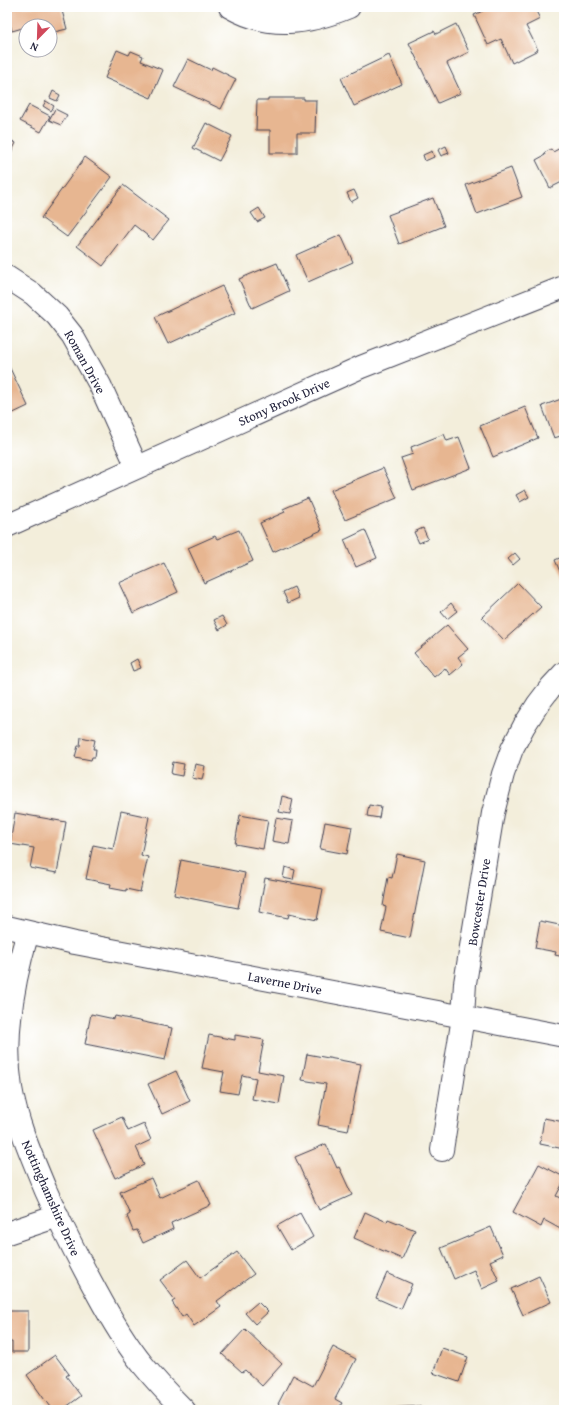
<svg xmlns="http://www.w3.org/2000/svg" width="571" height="1417" viewBox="0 0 571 1417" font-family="'Gentium Book Plus',serif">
<rect width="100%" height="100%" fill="#fff"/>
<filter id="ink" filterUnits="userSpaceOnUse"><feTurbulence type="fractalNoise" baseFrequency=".025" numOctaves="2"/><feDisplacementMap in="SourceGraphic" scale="8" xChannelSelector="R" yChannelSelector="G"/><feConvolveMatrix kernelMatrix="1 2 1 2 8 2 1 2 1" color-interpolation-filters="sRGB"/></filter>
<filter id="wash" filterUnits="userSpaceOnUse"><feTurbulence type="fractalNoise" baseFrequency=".012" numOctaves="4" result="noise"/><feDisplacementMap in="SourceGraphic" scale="16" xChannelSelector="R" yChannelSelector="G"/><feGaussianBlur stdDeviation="0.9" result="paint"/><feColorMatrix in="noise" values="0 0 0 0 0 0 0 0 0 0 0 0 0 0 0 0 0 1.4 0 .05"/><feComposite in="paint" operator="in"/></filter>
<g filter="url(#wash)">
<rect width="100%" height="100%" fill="#f3eedb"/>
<g id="blocks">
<path fill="#e7b691" d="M 7,7 L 61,7 L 67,29 L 50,33 L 50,26 L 34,26 L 33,25 L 12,31 L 7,13 Z
M 491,7 L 534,7 L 540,19 L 526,26 L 538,50 L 512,63 L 501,39 L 488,45 L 474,15 Z
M 456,24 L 469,52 L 447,63 L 461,93 L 438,103 L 409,43 L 434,31 L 436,34 Z
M 117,50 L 129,55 L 131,51 L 143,56 L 141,61 L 163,70 L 151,98 L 105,78 Z
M 389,55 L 402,84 L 354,106 L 341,78 Z
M 188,59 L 211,70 L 212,67 L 236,79 L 221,109 L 174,87 Z
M 53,91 L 60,95 L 57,101 L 50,98 Z
M 268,98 L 304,98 L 304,100 L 316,100 L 315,133 L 297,133 L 297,153 L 270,153 L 270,130 L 256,130 L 257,100 L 268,100 Z
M 46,101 L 54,106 L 51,111 L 43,106 Z
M 29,105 L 50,116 L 41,132 L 20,121 Z
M 55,109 L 67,115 L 61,125 L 49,120 Z
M 206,123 L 232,136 L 219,161 L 193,148 Z
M 7,138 L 16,143 L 7,161 Z
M 446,146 L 449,153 L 441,156 L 438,150 Z
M 564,146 L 564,181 L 550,188 L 536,160 L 545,155 L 544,153 L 551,149 L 553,152 Z
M 432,151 L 434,157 L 425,161 L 423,155 Z
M 85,157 L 112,177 L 67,237 L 41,218 Z
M 511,168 L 522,197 L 477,214 L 466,185 Z
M 123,185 L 169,220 L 153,240 L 134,225 L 103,266 L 77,246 Z
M 354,190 L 358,198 L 351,202 L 347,193 Z
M 433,198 L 444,226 L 399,244 L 388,215 Z
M 259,208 L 265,218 L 257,222 L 251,213 Z
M 341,235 L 353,262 L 308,282 L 296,255 Z
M 277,263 L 289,291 L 252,308 L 239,279 Z
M 222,286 L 235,313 L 168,344 L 155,317 Z
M 7,362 L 28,406 L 7,416 Z
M 564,398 L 564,435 L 554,438 L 542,406 Z
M 525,407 L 538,438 L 493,457 L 480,426 Z
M 444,434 L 447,441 L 459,437 L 471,468 L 413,490 L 401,458 L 413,454 L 411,447 Z
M 383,468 L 397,498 L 345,520 L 331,490 Z
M 525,490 L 529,497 L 520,502 L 516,495 Z
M 308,498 L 322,530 L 273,552 L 260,523 L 285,512 L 283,509 Z
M 423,528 L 428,539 L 419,543 L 414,532 Z
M 239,530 L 253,561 L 204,583 L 188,548 L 215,536 L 217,539 Z
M 365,530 L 377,558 L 356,567 L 344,540 Z
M 515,553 L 520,559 L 513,565 L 508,559 Z
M 564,556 L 564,581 L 555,560 Z
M 164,563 L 178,592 L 133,613 L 119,583 Z
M 518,583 L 541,607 L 504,640 L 482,617 Z
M 294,587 L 299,598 L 288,603 L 283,592 Z
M 451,603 L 457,611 L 447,619 L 441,612 Z
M 222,616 L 227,625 L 219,630 L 214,620 Z
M 447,625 L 468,649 L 458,657 L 463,664 L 450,675 L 445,668 L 434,677 L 414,653 Z
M 137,659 L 141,668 L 133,671 L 130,663 Z
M 81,737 L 95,740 L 93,749 L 96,749 L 95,757 L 92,757 L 91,760 L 75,757 L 78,746 L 80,746 Z
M 173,762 L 184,764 L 182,776 L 171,774 Z
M 195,764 L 205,766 L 202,780 L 192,778 Z
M 282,796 L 293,799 L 290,814 L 279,812 Z
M 369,805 L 381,807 L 379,818 L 367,816 Z
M 121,811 L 149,817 L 141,855 L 148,857 L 140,892 L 126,889 L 126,891 L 110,888 L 111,884 L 86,879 L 93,845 L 113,849 Z
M 15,813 L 66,822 L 57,873 L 30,868 L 34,848 L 10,844 Z
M 240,815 L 268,820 L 263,849 L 235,844 Z
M 276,818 L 293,821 L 289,844 L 272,841 Z
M 325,822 L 352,827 L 347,854 L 320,849 Z
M 397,854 L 425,860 L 410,938 L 381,932 L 386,907 L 383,906 L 388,877 L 392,878 Z
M 181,860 L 245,873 L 238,908 L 174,895 Z
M 285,867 L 295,870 L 293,880 L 283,878 Z
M 265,878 L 323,889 L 317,920 L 289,914 L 288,918 L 259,912 Z
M 540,921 L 564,926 L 564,957 L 555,955 L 556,952 L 535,948 Z
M 91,1014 L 114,1019 L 115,1016 L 172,1028 L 165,1060 L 85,1044 Z
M 209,1035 L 235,1040 L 235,1035 L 264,1040 L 258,1071 L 284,1076 L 279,1104 L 252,1099 L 256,1078 L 242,1075 L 238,1094 L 220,1091 L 224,1072 L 202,1068 Z
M 307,1054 L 361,1064 L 348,1131 L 318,1125 L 326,1084 L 302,1080 Z
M 176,1071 L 190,1101 L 162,1114 L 148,1084 Z
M 122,1117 L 128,1131 L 144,1124 L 151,1140 L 136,1147 L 144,1165 L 115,1178 L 93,1130 Z
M 544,1118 L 564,1122 L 564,1149 L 540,1144 Z
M 326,1144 L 337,1168 L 339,1167 L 352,1195 L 319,1210 L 295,1157 Z
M 539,1164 L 564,1177 L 564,1181 L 556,1196 L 564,1200 L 564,1231 L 544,1220 L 541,1227 L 513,1212 Z
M 151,1178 L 160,1198 L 199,1180 L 211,1205 L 171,1223 L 173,1229 L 143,1243 L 137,1230 L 133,1231 L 127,1216 L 130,1214 L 120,1192 Z
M 365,1212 L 387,1222 L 388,1219 L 415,1230 L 402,1259 L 354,1238 Z
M 300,1213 L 313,1237 L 291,1250 L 277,1226 Z
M 491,1227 L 503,1255 L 490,1261 L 499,1281 L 482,1289 L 474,1270 L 454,1279 L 441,1248 Z
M 237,1252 L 254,1274 L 217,1301 L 221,1307 L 194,1326 L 186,1314 L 182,1317 L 172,1302 L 175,1300 L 160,1280 L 187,1260 L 200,1278 Z
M 387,1273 L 412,1284 L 401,1309 L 376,1298 Z
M 539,1276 L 551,1302 L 523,1315 L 511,1289 Z
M 258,1302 L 268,1312 L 255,1324 L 245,1313 Z
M 7,1311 L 28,1311 L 28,1352 L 12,1352 L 12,1342 L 7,1342 Z
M 245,1329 L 282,1364 L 262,1386 L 245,1370 L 242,1372 L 222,1354 Z
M 333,1347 L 356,1359 L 335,1399 L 342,1403 L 338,1410 L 289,1410 L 278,1404 L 293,1375 L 313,1386 Z
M 442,1348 L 468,1357 L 459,1382 L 433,1373 Z
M 55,1355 L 69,1374 L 66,1376 L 81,1396 L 62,1410 L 52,1410 L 27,1375 Z
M 420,1406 L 420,1410 L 388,1410 L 388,1408 Z"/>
</g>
</g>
<g filter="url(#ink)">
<use href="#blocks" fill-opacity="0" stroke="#414153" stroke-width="1"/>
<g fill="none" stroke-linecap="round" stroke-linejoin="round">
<defs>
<path id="minor" d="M 230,7 C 270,30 308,24 349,7
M 7,277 L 33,294 L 57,316 L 72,335 L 100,385 L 137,467
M 7,526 L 361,367 L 564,287
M 7,927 L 75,943 L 564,1036
M 28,932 C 13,982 3,1036 11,1088 C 17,1124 32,1157 46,1191 C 61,1225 78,1258 96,1291 C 110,1317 125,1343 143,1365 C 156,1381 170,1396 184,1410
M 442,1150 L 463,1017 L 465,983 L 493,813 L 503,774 L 512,749 L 524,726 L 538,704 L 551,687 L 564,673
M 7,1233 L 58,1216"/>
</defs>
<use href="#minor" stroke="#414153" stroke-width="24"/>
<use href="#minor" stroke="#fff" stroke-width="22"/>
</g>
</g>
<g text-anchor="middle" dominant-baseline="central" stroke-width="3" stroke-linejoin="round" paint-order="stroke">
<g font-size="13" fill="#22223b" stroke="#fff">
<text transform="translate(85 362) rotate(61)">Roman Drive</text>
<text transform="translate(284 402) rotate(-24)">Stony Brook Drive</text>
<text transform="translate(479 902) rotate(-81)">Bowcester Drive</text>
<text transform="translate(285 983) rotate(11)">Laverne Drive</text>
<text transform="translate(51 1198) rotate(66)">Nottinghamshire Drive</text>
</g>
</g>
<rect width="571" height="1417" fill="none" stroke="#fff" stroke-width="24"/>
<g transform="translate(38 38) rotate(203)"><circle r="19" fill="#ffffff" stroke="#a7a7b1"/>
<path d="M0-3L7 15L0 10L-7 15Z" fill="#d1495b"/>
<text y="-6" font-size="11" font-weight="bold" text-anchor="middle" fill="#22223b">N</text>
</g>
</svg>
